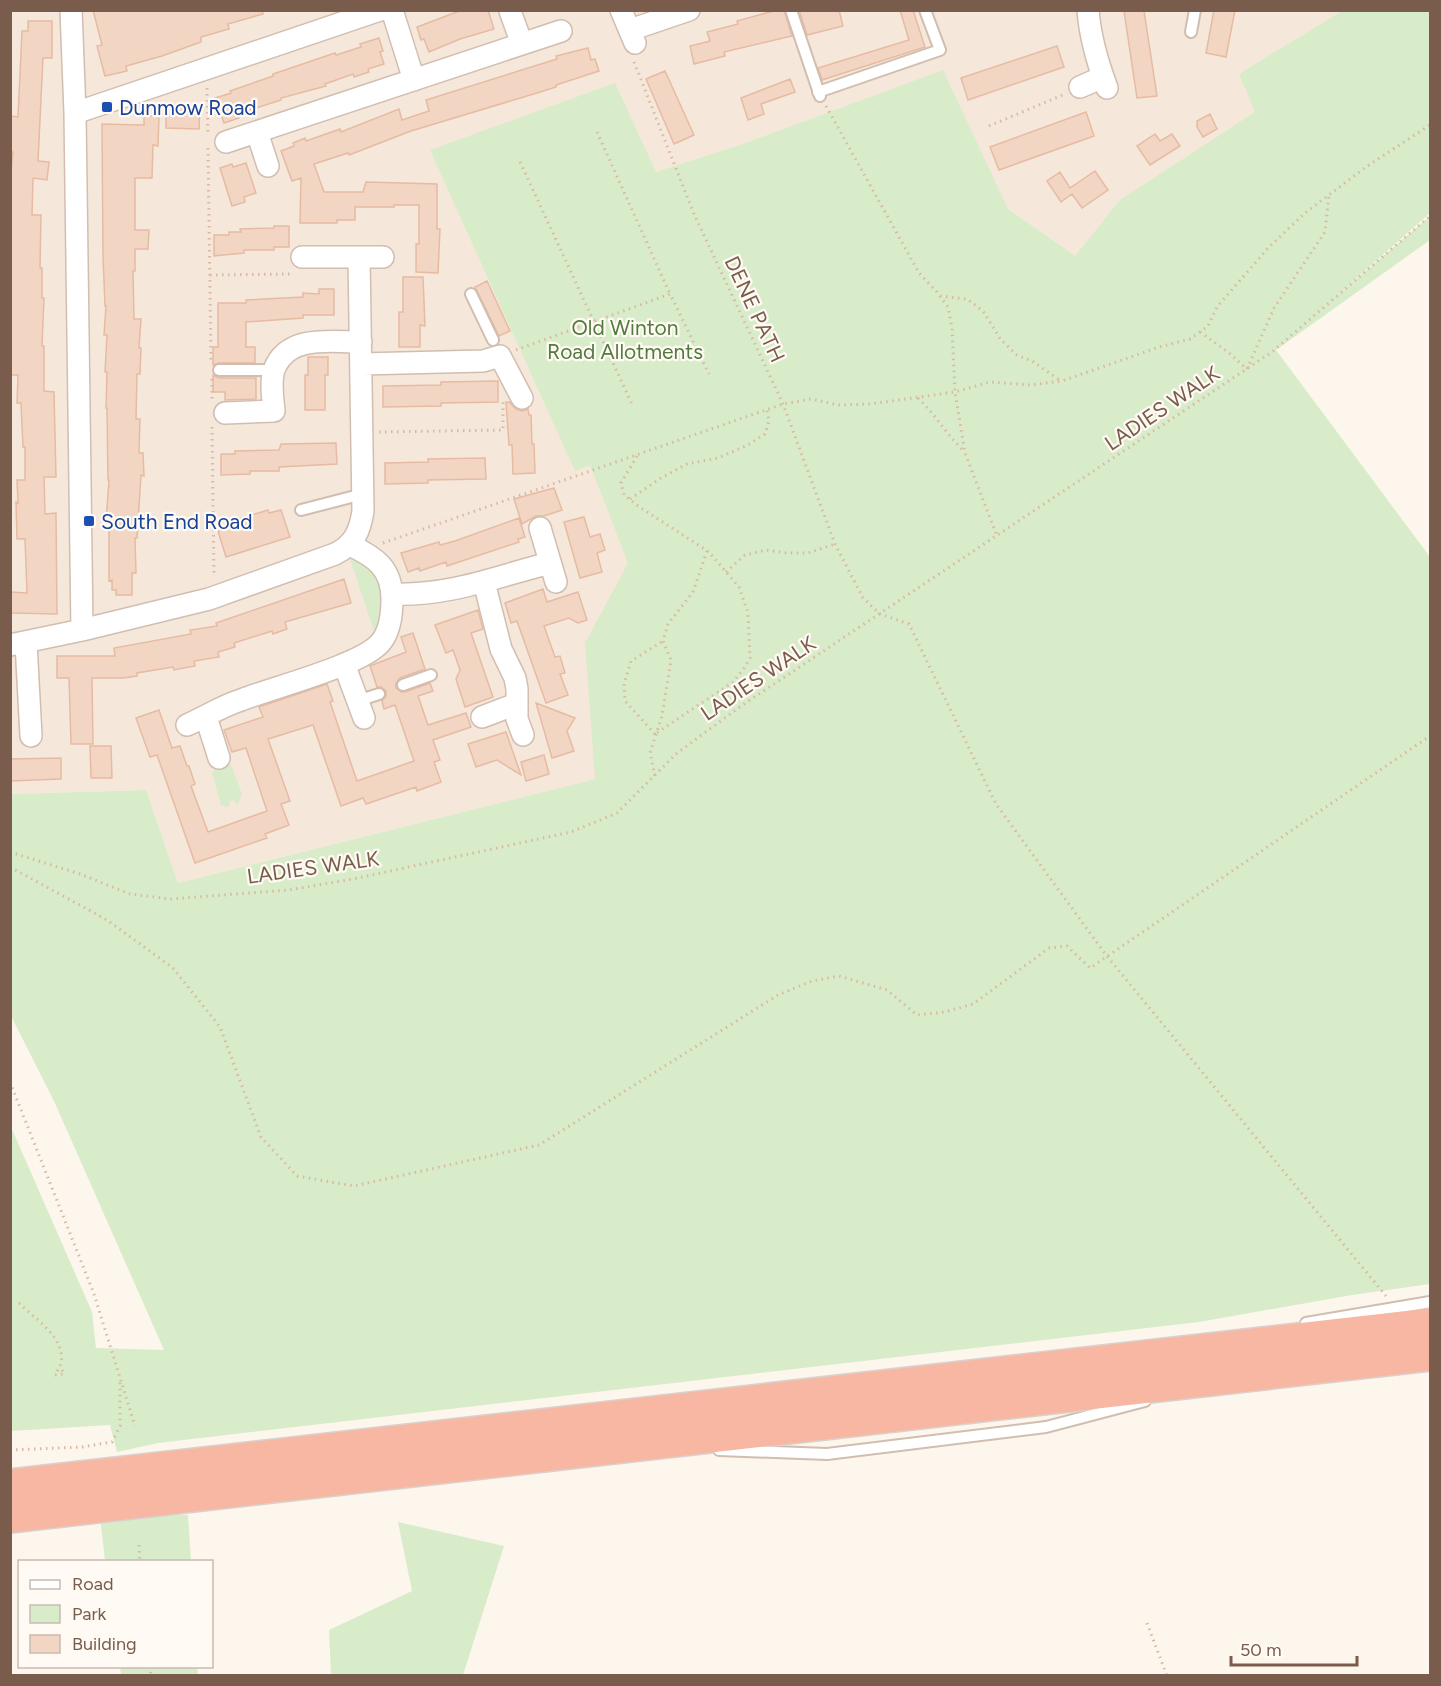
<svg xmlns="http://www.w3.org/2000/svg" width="1441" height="1686" viewBox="0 0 1441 1686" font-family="Figtree,sans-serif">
<rect width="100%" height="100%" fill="#fdf6ec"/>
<path fill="#f5e8da" d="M 10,11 L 1430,11 L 1430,213 L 595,779 L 178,883 L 146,790 L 11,794 Z"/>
<path fill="#d8ecc9" d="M 1342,11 L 1430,11 L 1430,213 L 1335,297 L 1430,216 L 1430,240 L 1276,350 L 1430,557 L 1430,1284 L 1352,1295 L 1199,1322 L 158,1443 L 117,1452 L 110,1425 L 11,1431 L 11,1127 L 92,1312 L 96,1348 L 164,1350 L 54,1101 L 11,1016 L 11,794 L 146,790 L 178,883 L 595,779 L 585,643 L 628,563 L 590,465 L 575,471 L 430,150 L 615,83 L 656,172 L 743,144 L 943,70 L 1008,209 L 1075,256 L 1120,200 L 1255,112 L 1239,74 Z
M 350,559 L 360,559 L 378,577 L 384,599 L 376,637 Z
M 226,763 L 231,765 L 242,794 L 238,803 L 236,804 L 234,800 L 229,802 L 230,806 L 227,807 L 221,805 L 212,773 L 217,766 Z
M 188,1515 L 191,1561 L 105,1561 L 100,1516 Z
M 398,1522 L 504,1546 L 463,1675 L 331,1675 L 329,1630 L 412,1591 Z
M 120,1667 L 197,1667 L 198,1675 L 121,1675 Z"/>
<path fill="#f3d5c3" stroke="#e6bba3" stroke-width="1.5" d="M 93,10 L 262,10 L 263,14 L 228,24 L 229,29 L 201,37 L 201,42 L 162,56 L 126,66 L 127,71 L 105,76 L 97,46 L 102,45 Z
M 462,10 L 488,10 L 494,29 L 460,39 L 429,52 L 424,39 L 421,40 L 417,27 Z
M 777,10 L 784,10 L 792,36 L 724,52 L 725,56 L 694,64 L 690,46 L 710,41 L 707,32 L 738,24 L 737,21 Z
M 799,10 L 839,10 L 843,26 L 807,35 Z
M 900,10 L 913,10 L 925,47 L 822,80 L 818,68 L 909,40 Z
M 1214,10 L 1235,10 L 1226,57 L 1206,53 Z
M 1124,11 L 1144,11 L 1157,96 L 1137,98 Z
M 28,21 L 52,21 L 52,58 L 43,58 L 38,161 L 49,162 L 47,180 L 33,178 L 32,215 L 41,215 L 40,268 L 42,268 L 42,298 L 44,298 L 42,346 L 44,346 L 44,391 L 54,392 L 56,477 L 44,477 L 45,514 L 56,513 L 57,614 L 10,613 L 10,592 L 27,593 L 25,539 L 17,539 L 16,502 L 18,503 L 17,480 L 25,480 L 25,447 L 23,447 L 21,403 L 17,403 L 18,375 L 10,375 L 10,180 L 13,152 L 10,152 L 10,138 L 11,116 L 18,117 L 22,31 L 28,31 Z
M 379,38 L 383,51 L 380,52 L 384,64 L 368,69 L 369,72 L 354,77 L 353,74 L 325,84 L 326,86 L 281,98 L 281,100 L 253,109 L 238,115 L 239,118 L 224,123 L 215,98 L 231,93 L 230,91 L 273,76 L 273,74 L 335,53 L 336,55 L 361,47 L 360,44 Z
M 1057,46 L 1064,67 L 968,100 L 961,78 Z
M 588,48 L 591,60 L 595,59 L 599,71 L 556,85 L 556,87 L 537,93 L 411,131 L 349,155 L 348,153 L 314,164 L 324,192 L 363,192 L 366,182 L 437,184 L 437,229 L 440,229 L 438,273 L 416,272 L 416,244 L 419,244 L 419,205 L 394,205 L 394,207 L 355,207 L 355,220 L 337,220 L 337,223 L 300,223 L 301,178 L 292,181 L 281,151 L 294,146 L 293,143 L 305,138 L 306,141 L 340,129 L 341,132 L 399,109 L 402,120 L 429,111 L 426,100 L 557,59 L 556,56 Z
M 665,71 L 694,135 L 674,144 L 646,79 Z
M 790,79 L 795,92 L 761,104 L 764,114 L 748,120 L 741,98 Z
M 166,106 L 200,107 L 199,129 L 166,128 Z
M 1086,112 L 1094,136 L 999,170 L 990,147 Z
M 1210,114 L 1217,129 L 1203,137 L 1197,127 L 1197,121 Z
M 144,116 L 159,116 L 158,146 L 153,145 L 152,178 L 135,178 L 135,230 L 149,230 L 148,249 L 135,249 L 135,271 L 133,271 L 134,319 L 141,319 L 139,348 L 141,348 L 140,374 L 137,374 L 136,419 L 140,419 L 139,453 L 143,453 L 144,476 L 141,475 L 137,538 L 135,538 L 136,573 L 132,573 L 132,595 L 116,595 L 116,590 L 112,590 L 112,580 L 109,581 L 109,521 L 106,521 L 109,480 L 108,480 L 107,408 L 106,408 L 107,372 L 105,372 L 107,335 L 104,335 L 106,306 L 105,306 L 103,256 L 102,124 L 144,125 Z
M 1155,134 L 1160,141 L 1172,134 L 1180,146 L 1150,165 L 1137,146 Z
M 246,163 L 256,193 L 244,197 L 245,202 L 232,206 L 220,168 L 232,164 L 233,167 Z
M 1095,171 L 1108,190 L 1082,208 L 1072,194 L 1061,202 L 1047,181 L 1060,172 L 1070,188 Z
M 274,226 L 289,226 L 289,247 L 274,247 L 274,250 L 244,250 L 244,253 L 214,256 L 214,235 L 229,235 L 229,232 L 241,232 L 240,229 L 274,228 Z
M 403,277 L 423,277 L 425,326 L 420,325 L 420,347 L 399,347 L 399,312 L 403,312 Z
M 487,281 L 510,331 L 499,336 L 475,287 Z
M 319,289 L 334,289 L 334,315 L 303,315 L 303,318 L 246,322 L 246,347 L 255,347 L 255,363 L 219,363 L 213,365 L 213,347 L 218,347 L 218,303 L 246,303 L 246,300 L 303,297 L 303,293 L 319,294 Z
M 308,357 L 328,357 L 328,375 L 325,375 L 325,410 L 305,410 L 305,375 L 308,375 Z
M 213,375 L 219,378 L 256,378 L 256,399 L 225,400 L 225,392 L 213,392 Z
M 498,381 L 498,402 L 441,403 L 441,406 L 383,407 L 383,386 L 441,385 L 441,382 Z
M 506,402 L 509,402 L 516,409 L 522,411 L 528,409 L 529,415 L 531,415 L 532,444 L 534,444 L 535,473 L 513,474 L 512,445 L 509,445 Z
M 336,443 L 337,464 L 279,467 L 279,471 L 250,471 L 250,474 L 221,475 L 221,454 L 235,454 L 235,451 L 279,450 L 281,444 Z
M 485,458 L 486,479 L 428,480 L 428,483 L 385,484 L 385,463 L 428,462 L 428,459 Z
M 554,488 L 562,510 L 544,516 L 536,516 L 522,524 L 514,499 Z
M 268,510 L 269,513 L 281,510 L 290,537 L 226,557 L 218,531 L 230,528 L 228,522 Z
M 584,517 L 590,537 L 600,534 L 605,550 L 597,553 L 602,572 L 580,578 L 564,522 Z
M 519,518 L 525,537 L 518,539 L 519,542 L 447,566 L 446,562 L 420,571 L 419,568 L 408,572 L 401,553 L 439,542 L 440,545 L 455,541 Z
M 344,579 L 351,603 L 285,622 L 287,629 L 273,634 L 272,631 L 234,643 L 235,647 L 218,652 L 219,657 L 194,661 L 195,666 L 174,670 L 173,667 L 137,673 L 137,676 L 123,678 L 92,678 L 93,744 L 71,744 L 69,678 L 57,678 L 57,656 L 115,656 L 114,648 L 191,634 L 190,630 L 217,626 L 216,623 Z
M 543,589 L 547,602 L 578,592 L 587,620 L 578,623 L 569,618 L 544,626 L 555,657 L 560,656 L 565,673 L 560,674 L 568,695 L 546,703 L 517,621 L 511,623 L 505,603 Z
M 478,610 L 483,629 L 471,633 L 493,697 L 465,707 L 456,679 L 460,670 L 453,650 L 446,653 L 435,625 Z
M 413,633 L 425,669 L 400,678 L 396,683 L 396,688 L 401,692 L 405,692 L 430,683 L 433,691 L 418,696 L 428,725 L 466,713 L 471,727 L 433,740 L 440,760 L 434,762 L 441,782 L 417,791 L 416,787 L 366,804 L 363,798 L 341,806 L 313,725 L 268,739 L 290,801 L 281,804 L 289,825 L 265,834 L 267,838 L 195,863 L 157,755 L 150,757 L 136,718 L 159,710 L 172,748 L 180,746 L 187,766 L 189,766 L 195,784 L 191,786 L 208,832 L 267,811 L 246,748 L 232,752 L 224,730 L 263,717 L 259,707 L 327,684 L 333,701 L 330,702 L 357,781 L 414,761 L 395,705 L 384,709 L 382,701 L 386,696 L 386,691 L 381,687 L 377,687 L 370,666 L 406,652 L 401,637 Z
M 536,703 L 575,718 L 567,731 L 574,751 L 552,758 Z
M 506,732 L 521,775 L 497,760 L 476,767 L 468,744 Z
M 90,746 L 111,746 L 112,778 L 91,778 Z
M 544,755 L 549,774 L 526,781 L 521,762 Z
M 61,758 L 61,779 L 10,781 L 10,759 Z"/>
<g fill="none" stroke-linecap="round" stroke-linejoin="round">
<defs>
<path id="lane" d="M 791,10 L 820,96
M 1191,32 L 1195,10
M 818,92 L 940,50 L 925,10
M 471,294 L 493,340
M 219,370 L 274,370
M 301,510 L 363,494
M 403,685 L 431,675
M 357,701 L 379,694
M 1306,1323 L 1430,1302
M 719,1450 L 827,1454 L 1046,1427 L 1145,1401"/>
<path id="street" d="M 71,10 L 75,113 L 82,630
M 392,10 L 414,80
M 621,10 L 635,43
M 1088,10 C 1090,37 1098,64 1107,88
M 510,11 L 522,44
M 630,30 L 689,10
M 1080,87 L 1103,77
M 75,113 L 380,10
M 257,132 L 268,166
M 226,142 L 561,31
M 302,257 L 383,257
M 361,364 L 483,361 L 500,356 L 522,398
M 225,413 L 274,411 C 273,399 270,382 274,370 C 287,334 331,342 361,342
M 540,528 L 556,582
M 484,582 L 501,649 L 515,678 L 517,689 L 517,719 L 523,735
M 392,594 C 451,596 494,577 550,563
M 26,643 L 31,736
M 10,645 L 82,630 L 209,599 L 335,554 C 354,545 360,531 363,511 L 359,257
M 344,664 L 364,718
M 206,717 L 219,758
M 482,717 L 516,704
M 187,725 C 205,717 222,706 241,700 C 271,688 363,665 381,642 C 390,631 392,613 392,599 C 392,568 375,557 350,545"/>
<path id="highway" d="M 10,1486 L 1430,1325
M 10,1516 L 1430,1354"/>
</defs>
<use href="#lane" stroke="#d1beb0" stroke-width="14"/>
<use href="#street" stroke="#d1beb0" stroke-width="24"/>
<use href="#highway" stroke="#dad1cd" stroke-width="36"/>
<path stroke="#d9b8a5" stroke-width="3" stroke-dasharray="1.5 4.5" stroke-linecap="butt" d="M 634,62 L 694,214 L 783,404 L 835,544 L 863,598 L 880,614 L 909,624 L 996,804 L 1106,955 L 1386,1296
M 207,88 L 208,136
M 826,106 L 919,273 L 937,292 L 948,307 L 952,328 L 955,392 L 965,453 L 997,536
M 989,126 L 1065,94
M 597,132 L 670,294
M 208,148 L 211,361
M 520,162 L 632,404
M 210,275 L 292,274
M 940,296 L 967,299 L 983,311 L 1001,340 L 1017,355 L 1032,361 L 1061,381
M 1200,332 L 1228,352 L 1247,369 L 1274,308 L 1325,232 L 1329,195
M 516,350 L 670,294 L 709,374
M 212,379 L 212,400
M 918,398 C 935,414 946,434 964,451
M 212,427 L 214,577
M 379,432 L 503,430 L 503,401
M 637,456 L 621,483 L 624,495 L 638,506 L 709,552 L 739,587 L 748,613 L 750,658 L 745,667 L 733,682 L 655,734
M 630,499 L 661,478 L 687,464 L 718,458 L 748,445 L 765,434 L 769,421 L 767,410
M 383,543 L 783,404 L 811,399 L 838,405 L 870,404 L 955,392 L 990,382 L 1030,385 L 1062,381 L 1159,347 L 1190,339 L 1208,326 L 1217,307 L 1268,248 L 1305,213 L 1366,167 L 1430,125
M 726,572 L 745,555 L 766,550 L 787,553 L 808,553 L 835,544
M 655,734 L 625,701 L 624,684 L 631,661 L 663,641
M 655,776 L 650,753 L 662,716 L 671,660 L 663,641 L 668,624 L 693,592 L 707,551
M 10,852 L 80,874 L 130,894 L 171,899 L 289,890 L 353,879 L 571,832 L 617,813 L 676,754 L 741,706 L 1272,352 L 1430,216
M 10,867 L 107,920 L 173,968 L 220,1027 L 261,1137 L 297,1176 L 354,1186 L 539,1145 L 778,995 L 812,981 L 839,976 L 887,990 L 917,1015 L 944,1012 L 973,1004 L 1049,948 L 1067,946 L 1090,968 L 1430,736
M 10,1082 L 94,1294 L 135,1426
M 19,1303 C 35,1319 69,1340 60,1366 C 59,1369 56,1372 55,1375 L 64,1374 L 60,1366
M 10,1450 L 82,1447 L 112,1442 L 120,1426 L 120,1382
M 139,1545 L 140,1562
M 1147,1623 L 1167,1676
M 150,1666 L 151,1676"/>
<use href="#lane" stroke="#fff" stroke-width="10"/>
<use href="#street" stroke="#fff" stroke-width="21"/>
<use href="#highway" stroke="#f7b7a3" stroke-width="33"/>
</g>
<g fill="#1a4fb4" stroke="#fffaf3" stroke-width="2">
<rect x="101" y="101" width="12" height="12" rx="3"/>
<rect x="83" y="515" width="12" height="12" rx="3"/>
</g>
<g text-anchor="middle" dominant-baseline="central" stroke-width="4.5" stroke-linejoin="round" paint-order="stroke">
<g font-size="21" fill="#164399" stroke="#fffaf3" text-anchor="start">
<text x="119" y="107">Dunmow Road</text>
<text x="101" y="521">South End Road</text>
</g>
<g font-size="21" fill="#7a5c4d" stroke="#fffaf3">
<text transform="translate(755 309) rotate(65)">DENE PATH</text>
<text transform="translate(1162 408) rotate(-34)">LADIES WALK</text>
<text transform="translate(758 678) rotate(-34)">LADIES WALK</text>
<text transform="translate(313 867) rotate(-8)">LADIES WALK</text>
</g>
<g font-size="21" fill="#537a41" stroke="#fffaf3">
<text x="625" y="327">Old Winton<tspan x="625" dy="24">Road Allotments</tspan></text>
</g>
</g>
<rect width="1441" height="1686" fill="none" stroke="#7a5c4d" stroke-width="24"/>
<rect x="18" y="1560" width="195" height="108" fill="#fffaf3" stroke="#cabbb1" stroke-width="1.5"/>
<rect x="30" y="1580" width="30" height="9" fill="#ffffff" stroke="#cabbb1" stroke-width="1.5"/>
<text x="72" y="1590" font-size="18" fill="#7a5c4d">Road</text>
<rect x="30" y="1605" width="30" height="18" fill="#d8ecc9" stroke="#cabbb1" stroke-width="1.5"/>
<text x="72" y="1620" font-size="18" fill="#7a5c4d">Park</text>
<rect x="30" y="1635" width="30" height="18" fill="#f3d5c3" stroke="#cabbb1" stroke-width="1.5"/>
<text x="72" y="1650" font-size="18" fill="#7a5c4d">Building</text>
<path d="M1231 1656v9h126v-9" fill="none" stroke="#7a5c4d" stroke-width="3"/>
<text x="1240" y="1656" font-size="18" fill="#7a5c4d" stroke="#fffaf3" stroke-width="4.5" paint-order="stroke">50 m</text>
</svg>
